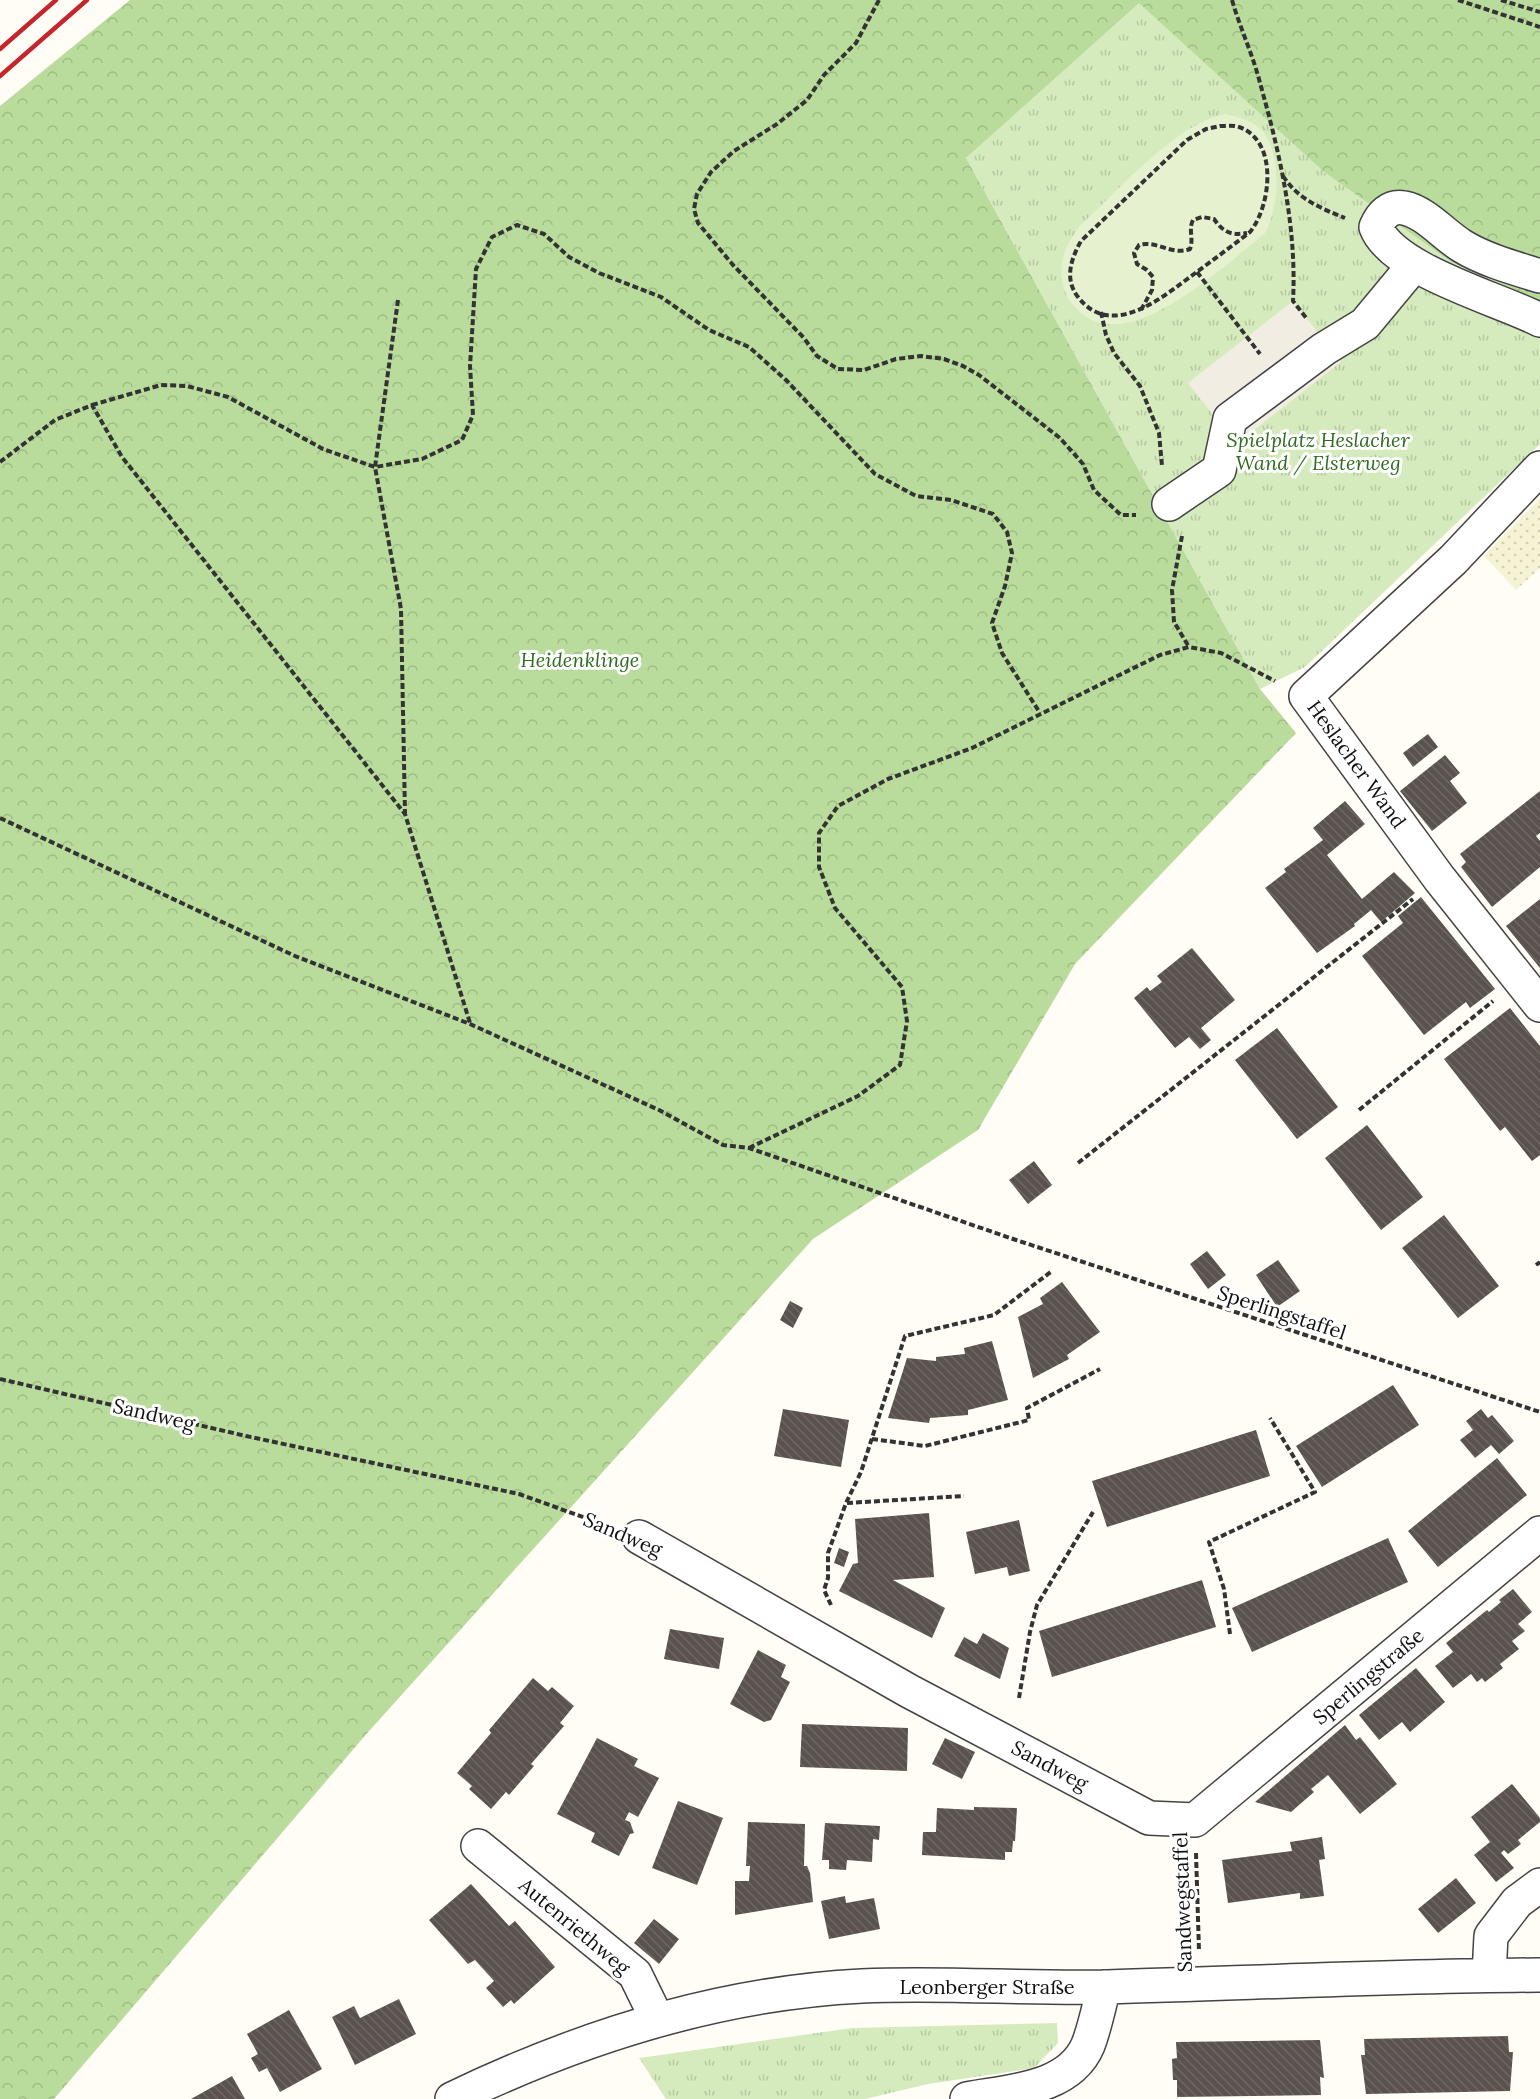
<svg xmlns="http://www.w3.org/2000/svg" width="1540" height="2099" viewBox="0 0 1540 2099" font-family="Lora,serif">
<defs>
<pattern id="farmland-dots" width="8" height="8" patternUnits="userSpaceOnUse" patternTransform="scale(1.5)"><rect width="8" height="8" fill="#f6f3d4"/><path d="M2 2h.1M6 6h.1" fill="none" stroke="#d2cfb5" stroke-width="1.8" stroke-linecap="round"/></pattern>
<pattern id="grass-tufts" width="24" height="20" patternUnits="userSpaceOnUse" patternTransform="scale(1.5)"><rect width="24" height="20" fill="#d5ebbd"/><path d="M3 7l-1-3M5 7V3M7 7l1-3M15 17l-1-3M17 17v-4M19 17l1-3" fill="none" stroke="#b6c8a1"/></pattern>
<pattern id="forest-crowns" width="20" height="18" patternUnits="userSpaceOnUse" patternTransform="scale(1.5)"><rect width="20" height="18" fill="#b9dc9c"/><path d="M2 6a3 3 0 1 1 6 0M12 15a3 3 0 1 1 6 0" fill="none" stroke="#9ebc85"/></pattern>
<pattern id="building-back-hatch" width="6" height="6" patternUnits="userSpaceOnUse" patternTransform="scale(1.5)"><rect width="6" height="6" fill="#5a524d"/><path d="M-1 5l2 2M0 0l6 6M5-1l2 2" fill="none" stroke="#6d6662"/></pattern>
</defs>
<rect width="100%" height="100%" fill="#fffdf5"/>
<path fill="url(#farmland-dots)" d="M 1540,498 L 1540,568 L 1516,590 L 1484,556 Z"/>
<path fill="url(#grass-tufts)" d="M 1139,2 L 1324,172 L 1451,262 L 1540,301 L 1540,444 L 1305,667 L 1260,689 L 966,158 Z
M 1057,2023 L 1058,2043 L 1034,2068 L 928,2084 L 865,2099 L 666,2099 L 639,2058 L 852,2028 Z"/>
<path fill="url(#forest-crowns)" d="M 130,0 L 1540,0 L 1540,301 L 1451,262 L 1324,172 L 1139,3 L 966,158 L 1260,689 L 1296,733 L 1075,964 L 978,1130 L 813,1239 L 369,1731 L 54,2099 L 0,2099 L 0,106 Z"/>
<path fill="#e6f2cf" d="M 1226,114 C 1239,117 1255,121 1264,133 C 1282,158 1279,208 1265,233 C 1227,263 1129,358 1080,312 C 1075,306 1069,302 1066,294 C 1056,268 1063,249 1079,227 C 1117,192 1177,122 1226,114 Z"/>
<path fill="#f1ede2" d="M 1293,301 L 1341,362 L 1236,444 L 1188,383 Z"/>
<path fill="url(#building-back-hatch)" d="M 1428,734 L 1438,747 L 1413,767 L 1403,753 Z
M 1445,755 L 1460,773 L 1450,781 L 1467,803 L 1432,831 L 1400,791 Z
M 1540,791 L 1540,833 L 1536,836 L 1540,841 L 1540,867 L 1492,907 L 1461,867 L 1466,862 L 1460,854 Z
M 1345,801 L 1365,824 L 1327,855 L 1362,899 L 1394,872 L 1415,893 L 1381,922 L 1371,910 L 1354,924 L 1355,926 L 1317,953 L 1265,888 L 1286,872 L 1284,869 L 1323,840 L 1313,828 Z
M 1421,897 L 1495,989 L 1470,1008 L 1466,1002 L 1424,1035 L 1362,956 L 1403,923 L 1398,916 Z
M 1540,899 L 1540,968 L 1506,926 Z
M 1192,948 L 1235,1000 L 1201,1028 L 1211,1040 L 1200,1049 L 1189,1037 L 1175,1048 L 1134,998 L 1147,987 L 1150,991 L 1162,982 L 1157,976 Z
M 1510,1008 L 1540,1046 L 1540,1155 L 1532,1161 L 1505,1127 L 1500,1131 L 1444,1059 Z
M 1277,1028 L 1338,1107 L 1297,1139 L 1235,1060 Z
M 1367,1125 L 1423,1197 L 1381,1230 L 1325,1158 Z
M 1034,1161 L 1052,1185 L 1028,1204 L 1009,1180 Z
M 1444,1215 L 1499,1286 L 1458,1318 L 1402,1248 Z
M 1207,1251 L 1226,1275 L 1208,1289 L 1190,1264 Z
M 1278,1260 L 1300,1291 L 1277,1307 L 1256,1275 Z
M 1062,1282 L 1100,1332 L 1067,1355 L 1069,1359 L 1033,1378 L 1018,1317 L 1043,1304 L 1040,1298 Z
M 790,1301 L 803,1308 L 793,1328 L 780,1320 Z
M 992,1341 L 1008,1400 L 968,1410 L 968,1415 L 930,1418 L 929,1423 L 888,1418 L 907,1358 L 936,1361 L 936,1357 L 965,1354 L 964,1348 Z
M 1393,1385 L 1419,1425 L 1322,1487 L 1296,1446 Z
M 783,1409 L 849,1420 L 841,1467 L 774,1456 Z
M 1481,1409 L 1488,1418 L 1492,1415 L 1514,1441 L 1499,1454 L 1491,1445 L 1475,1458 L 1460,1440 L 1473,1430 L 1466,1421 Z
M 1256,1430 L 1270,1476 L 1107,1527 L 1092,1481 Z
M 1497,1458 L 1527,1495 L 1438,1567 L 1408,1531 Z
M 929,1513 L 934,1577 L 893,1580 L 945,1608 L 932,1638 L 839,1591 L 853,1564 L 858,1563 L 855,1519 Z
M 1019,1520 L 1030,1571 L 1009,1576 L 1007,1567 L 975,1574 L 966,1532 Z
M 1388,1538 L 1408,1582 L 1252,1652 L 1232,1608 Z
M 839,1548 L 849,1552 L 844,1567 L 834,1563 Z
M 1202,1580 L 1216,1627 L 1052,1677 L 1039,1631 Z
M 1513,1589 L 1532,1612 L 1518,1624 L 1525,1631 L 1512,1641 L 1519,1649 L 1500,1664 L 1503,1668 L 1485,1682 L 1482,1678 L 1477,1682 L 1471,1674 L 1453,1688 L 1435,1666 L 1453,1652 L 1446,1643 L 1487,1610 L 1489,1612 L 1501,1602 L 1499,1600 Z
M 670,1629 L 724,1638 L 719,1669 L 664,1659 Z
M 983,1633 L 1009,1648 L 1000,1679 L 954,1656 L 964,1637 L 977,1644 Z
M 758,1650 L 786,1665 L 781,1677 L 790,1682 L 771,1720 L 764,1722 L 730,1704 Z
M 1416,1668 L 1445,1702 L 1410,1732 L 1402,1722 L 1379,1740 L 1359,1715 Z
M 533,1678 L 548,1691 L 552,1687 L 574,1706 L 560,1723 L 564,1726 L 531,1764 L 534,1766 L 509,1795 L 506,1792 L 491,1809 L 469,1789 L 472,1786 L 457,1773 L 491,1733 L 489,1730 Z
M 802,1724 L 908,1728 L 907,1771 L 800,1767 Z
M 1345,1725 L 1356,1740 L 1360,1737 L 1397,1784 L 1360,1814 L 1328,1775 L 1311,1789 L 1314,1792 L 1291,1812 L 1255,1802 Z
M 597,1738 L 638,1759 L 634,1766 L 659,1778 L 638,1817 L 629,1812 L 625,1820 L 630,1822 L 634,1833 L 630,1834 L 619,1856 L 591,1842 L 595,1833 L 557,1814 Z
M 945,1738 L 975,1752 L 962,1779 L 932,1764 Z
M 1512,1784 L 1540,1818 L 1540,1822 L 1518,1840 L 1521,1844 L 1508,1854 L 1504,1850 L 1501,1853 L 1514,1868 L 1496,1882 L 1474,1855 L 1490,1842 L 1471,1817 Z
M 678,1801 L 723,1818 L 697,1885 L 652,1868 Z
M 974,1807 L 1017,1808 L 1015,1841 L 1013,1841 L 1012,1852 L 1005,1852 L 1005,1860 L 922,1855 L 923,1832 L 936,1832 L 937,1808 L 974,1810 Z
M 748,1822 L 805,1824 L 804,1866 L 807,1866 L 810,1873 L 813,1902 L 735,1915 L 735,1881 L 749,1881 L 750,1866 L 746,1866 Z
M 825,1823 L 880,1826 L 879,1840 L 873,1839 L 872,1862 L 847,1860 L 846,1870 L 829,1869 L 829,1860 L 822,1860 Z
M 1322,1837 L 1325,1859 L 1319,1860 L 1324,1896 L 1300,1899 L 1300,1893 L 1228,1903 L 1222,1860 L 1292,1851 L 1290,1842 Z
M 1456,1878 L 1476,1903 L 1438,1933 L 1418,1909 Z
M 471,1884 L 509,1926 L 515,1921 L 555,1967 L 514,2004 L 511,2000 L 503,2007 L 486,1988 L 494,1981 L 475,1960 L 468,1964 L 429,1920 Z
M 845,1896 L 846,1903 L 874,1898 L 880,1929 L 829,1939 L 821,1901 Z
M 654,1919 L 679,1939 L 659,1964 L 634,1943 Z
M 399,1999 L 416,2034 L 355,2065 L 332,2017 L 354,2006 L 360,2018 Z
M 289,2010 L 322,2069 L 280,2092 L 267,2068 L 259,2072 L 251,2058 L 258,2054 L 247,2034 Z
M 1508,2036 L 1509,2052 L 1513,2052 L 1510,2091 L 1366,2094 L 1361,2055 L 1365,2055 L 1364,2039 Z
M 1320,2040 L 1324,2078 L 1320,2077 L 1321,2095 L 1177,2097 L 1177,2080 L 1173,2080 L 1172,2059 L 1177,2058 L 1176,2042 Z
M 232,2076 L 245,2099 L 191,2099 Z"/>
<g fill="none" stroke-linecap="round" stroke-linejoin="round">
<defs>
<path id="minor" d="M 1540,276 C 1514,268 1485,260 1462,246 C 1444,235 1425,212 1404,208 C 1390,205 1381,215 1376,227 C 1392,270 1499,299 1540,320
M 1540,468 L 1453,560 L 1306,696 L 1439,878 L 1540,1005
M 1169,504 L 1219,470 L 1230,419 L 1324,349 L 1365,324 L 1414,265
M 639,1537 L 909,1691 L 1149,1818 L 1195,1820 L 1540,1533
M 478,1846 L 635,1974 L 657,2019
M 1489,1975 L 1491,1936 L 1517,1902 L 1540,1885
M 452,2099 C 581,2037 719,1993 862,1986 C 943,1982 1025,1989 1107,1987 C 1251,1983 1395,1976 1540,1975
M 967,2099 C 1008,2091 1069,2090 1088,2045 C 1095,2027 1099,2006 1104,1987"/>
</defs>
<use href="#minor" stroke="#444" stroke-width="36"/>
<path stroke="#333" stroke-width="4" stroke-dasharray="6 3" stroke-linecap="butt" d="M 879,0 L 856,43 L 824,75 L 807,100 L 777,124 L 734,151 L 711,172 L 697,194 L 694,209 L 698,223 L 733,265 L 804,338 L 817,356 L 838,369 L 864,370 L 896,359 L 921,356 L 944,359 L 963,366 L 979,375 L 1060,438 L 1083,464 L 1094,490 L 1121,515 L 1136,515
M 1232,0 C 1240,28 1253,55 1260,83 C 1280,154 1297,228 1293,301 L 1307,319
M 1458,0 L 1540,27
M 1501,0 L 1540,12
M 1220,126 C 1226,126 1234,125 1239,127 C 1279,141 1271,206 1250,232 C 1232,246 1213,260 1194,274 C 1164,296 1112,341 1078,297 C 1064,279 1071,259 1081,241 L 1187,140 L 1206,129 Z
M 1283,176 C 1298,199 1320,208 1345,218
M 1197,272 L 1260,354
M 398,300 L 375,467 L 401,609 L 405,813
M 1141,310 L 1152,290 L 1153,277 L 1147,270 L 1137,264 L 1134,253 L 1139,245 C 1158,240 1171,256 1190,249 C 1194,238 1188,230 1193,220 L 1202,217 L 1214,219 C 1223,232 1231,236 1247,233
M 1101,312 L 1106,335 L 1114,353 L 1140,386 L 1159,433 L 1162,466
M 92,405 L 161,385 L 187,386 L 228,397 L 323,449 L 375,467 L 422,459 L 462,440 L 473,415 L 470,366 L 476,269 L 492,237 L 517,225 L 544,234 L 569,257 L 599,273 L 661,297 L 709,330 L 749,347 L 786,380 L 875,474 L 916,496 L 951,500 L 993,514 L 1007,532 L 1012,553 L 1005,586 L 992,623 L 1002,653 L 1040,713
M 0,462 L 55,420 L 92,405 L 122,457 L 405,814 L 470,1023
M 1182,536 L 1172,590 L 1174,622 L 1189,647
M 0,818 L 295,956 L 470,1024 L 659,1110 L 723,1145 L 749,1148 L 1016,1240 L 1540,1412
M 1359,1110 L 1493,1001
M 749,1148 L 858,1096 L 900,1065 L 907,1021 L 902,987 L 835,908 L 819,867 L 819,833 L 838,806 L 888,779 L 972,748 L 1160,655 L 1189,647 L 1221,653 L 1275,681
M 1078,1163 L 1413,899
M 1536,1265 L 1540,1262
M 0,1379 L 246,1436 L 519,1494 L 608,1526
M 872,1439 L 925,1446 L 1029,1420 L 1027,1408 L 1100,1369
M 847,1503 L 964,1496
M 831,1605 L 824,1590 L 828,1578 L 828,1553 L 846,1503 L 861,1472 L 905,1336 L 994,1315 L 1052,1271
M 1230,1634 L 1224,1589 L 1209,1542 L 1315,1492 L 1270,1418
M 1019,1698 L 1030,1632 L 1037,1605 L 1093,1512
M 1196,1853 L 1199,1951"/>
<use href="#minor" stroke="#fff" stroke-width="33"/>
<path stroke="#c4262e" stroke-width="4.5" d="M 0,49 L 56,0
M 0,76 L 87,0"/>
</g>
<g text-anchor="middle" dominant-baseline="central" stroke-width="6" stroke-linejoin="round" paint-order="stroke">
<g font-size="20" font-style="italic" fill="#2f6b1f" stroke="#fff">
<text x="1318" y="439">Spielplatz Heslacher<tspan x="1318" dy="23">Wand / Elsterweg</tspan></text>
<text x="580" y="659">Heidenklinge</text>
</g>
<g font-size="20" fill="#111" stroke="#fff">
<text transform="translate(1357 764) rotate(54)">Heslacher Wand</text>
<text transform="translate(1282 1312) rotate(18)">Sperlingstaffel</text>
<text transform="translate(154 1414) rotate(13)">Sandweg</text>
<text transform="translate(623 1534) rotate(23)">Sandweg</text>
<text transform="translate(1368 1676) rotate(-40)">Sperlingstraße</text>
<text transform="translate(1050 1765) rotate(28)">Sandweg</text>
<text transform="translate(1182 1902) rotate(-92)">Sandwegstaffel</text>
<text transform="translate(575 1926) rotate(40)">Autenriethweg</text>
<text x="987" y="1986">Leonberger Straße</text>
</g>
</g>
</svg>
